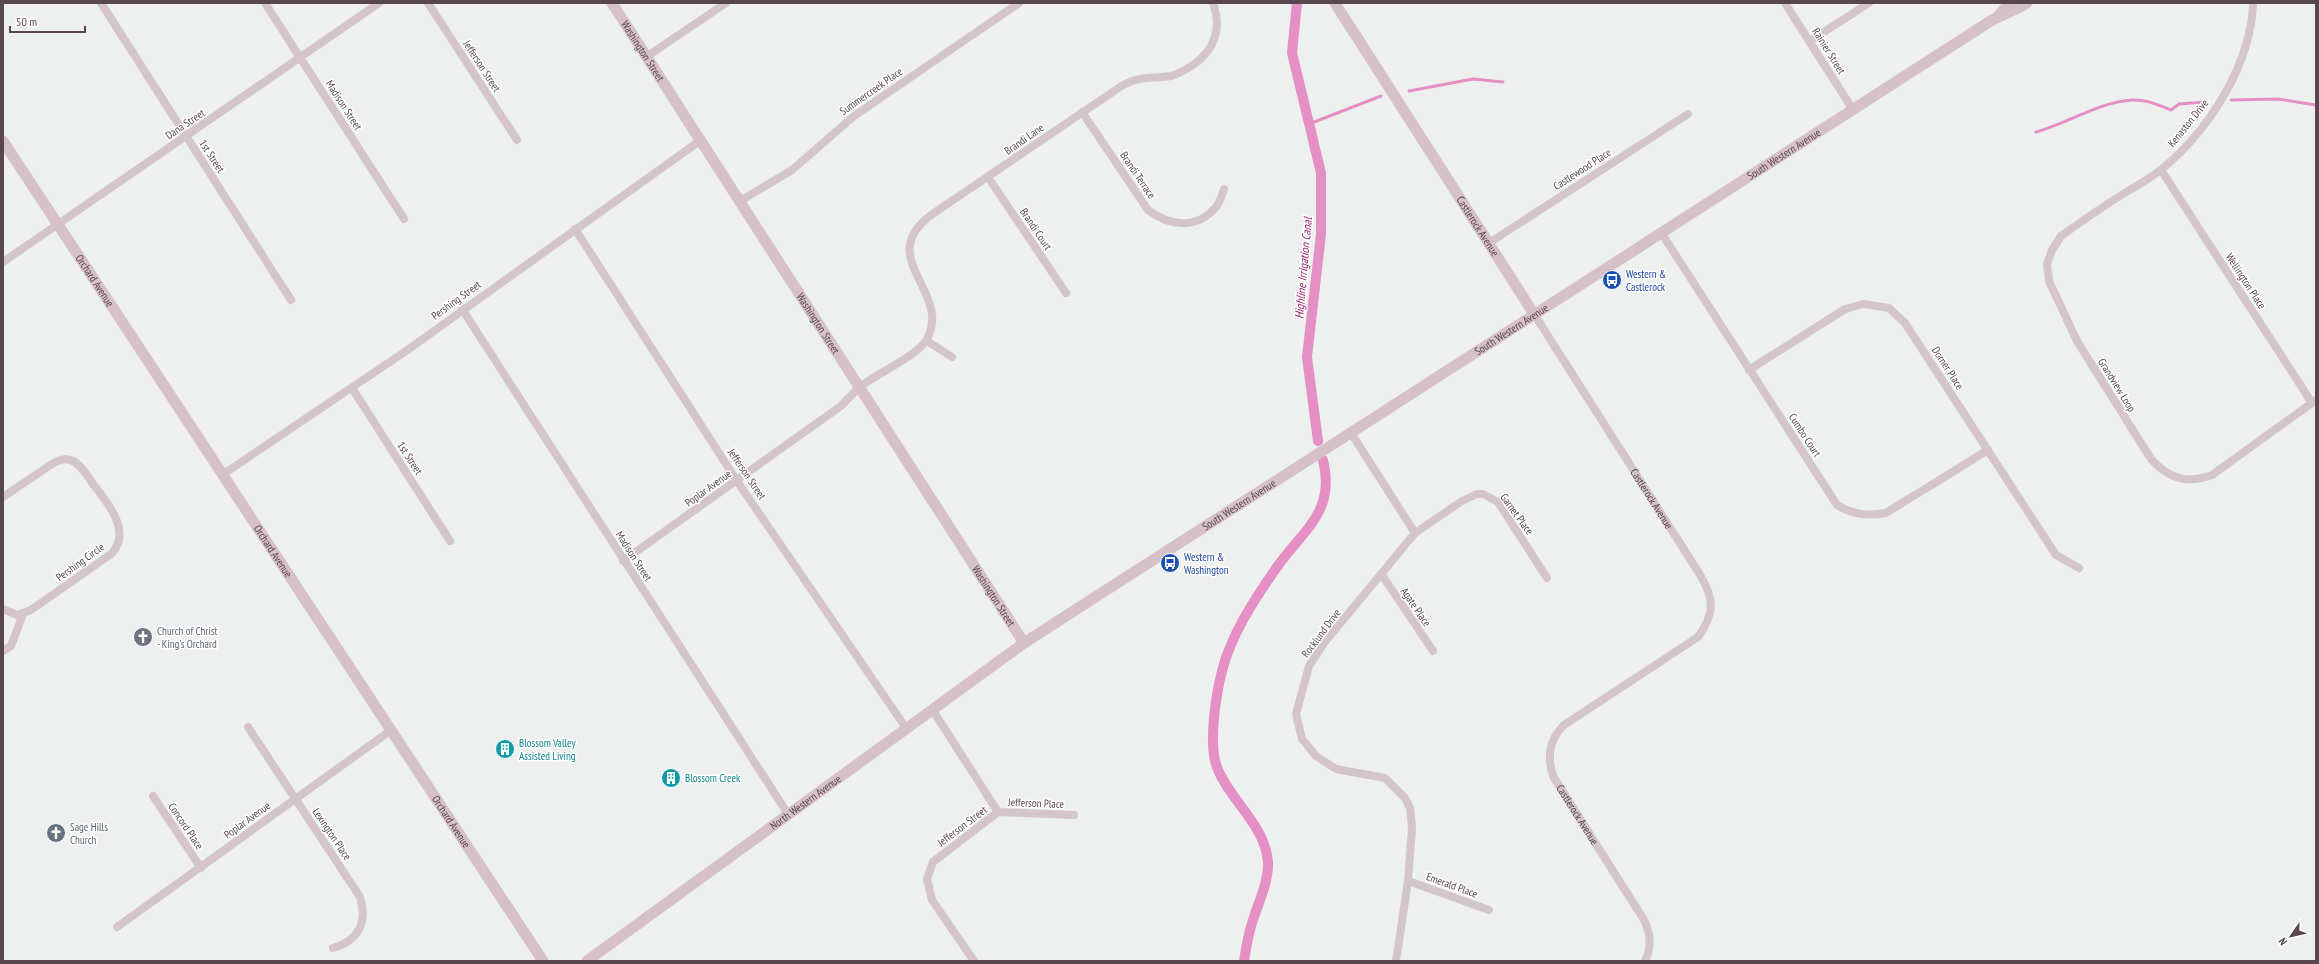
<svg xmlns="http://www.w3.org/2000/svg" width="2319" height="964" viewBox="0 0 2319 964" font-family="'PT Sans Narrow',sans-serif">
<rect width="100%" height="100%" fill="#edf0ee"/>
<g fill="none" stroke-linecap="round" stroke-linejoin="round">
<path stroke="#e490c4" stroke-width="3" d="M 1409,91 L 1473,79 L 1503,82
M 2231,100 L 2278,99 L 2316,105
M 1309,124 L 1381,96
M 2036,132 C 2068,123 2099,102 2132,100 C 2146,99 2158,105 2171,110 L 2179,104 L 2205,102"/>
<path stroke="#e490c4" stroke-width="10" d="M 1297,3 L 1292,53 L 1321,173 L 1321,234 L 1307,357 L 1318,441
M 1244,961 C 1246,948 1248,935 1252,923 C 1258,903 1269,882 1268,862 C 1265,824 1229,800 1217,767 C 1208,745 1216,694 1222,671 C 1231,635 1255,598 1277,567 C 1303,530 1336,512 1323,460"/>
<g stroke="#d3c5ca" stroke-width="8">
<path d="M 101,3 L 291,300"/>
<path d="M 265,3 L 404,219"/>
<path d="M 428,3 L 517,140"/>
<path d="M 1785,3 L 1853,110"/>
<path d="M 2253,3 C 2251,65 2209,130 2162,169 C 2151,178 2138,185 2126,192 C 2104,206 2082,221 2061,236 L 2052,250 L 2047,264 L 2049,281 L 2077,341 L 2151,459 C 2169,479 2187,484 2212,475 L 2316,400"/>
<path d="M 1810,41 L 1869,3"/>
<path d="M 646,57 L 726,3"/>
<path d="M 1082,112 L 1148,210 C 1169,226 1197,230 1216,207 C 1220,202 1222,195 1224,189"/>
<path d="M 2161,170 L 2312,403"/>
<path d="M 988,177 L 1066,293"/>
<path d="M 740,201 L 792,170 L 854,116 L 1019,3"/>
<path d="M 575,229 L 737,481 L 906,728"/>
<path d="M 1662,234 L 1837,505 C 1854,515 1867,516 1886,513 L 1988,450"/>
<path d="M 1489,243 L 1688,114"/>
<path d="M 3,262 L 379,3"/>
<path d="M 462,309 L 788,814"/>
<path id="s1" d="M 1534,314 L 1699,573 C 1714,598 1716,612 1698,637 L 1564,725 C 1549,740 1547,756 1553,776 L 1644,920 C 1651,934 1652,947 1645,961"/>
<path d="M 927,341 L 952,357"/>
<path d="M 1749,370 L 1845,309 L 1864,304 L 1889,308 L 1905,323 L 2056,555 L 2079,568"/>
<path d="M 352,388 L 450,541"/>
<path d="M 1351,433 L 1415,533 L 1324,643 L 1309,666 L 1296,714 L 1302,739 L 1316,756 L 1336,769 L 1385,778 L 1405,798 L 1410,808 L 1412,828 L 1408,881 L 1396,961"/>
<path d="M 222,475 L 406,351 L 701,140"/>
<path d="M 3,497 L 52,464 C 58,461 63,458 70,460 C 80,462 87,476 93,484 C 107,502 133,532 111,554 L 31,610 L 17,615 L 3,609"/>
<path d="M 1415,533 L 1462,501 L 1477,494 L 1483,494 L 1498,502 L 1547,578"/>
<path d="M 623,561 L 841,406 C 847,400 853,393 860,387 C 876,374 919,355 927,339 C 953,291 871,257 934,213 L 1123,85 C 1142,75 1152,79 1171,76 C 1179,74 1187,69 1193,65 C 1215,50 1222,28 1213,3"/>
<path d="M 1382,575 L 1433,651"/>
<path d="M 3,651 L 11,646 L 23,614"/>
<path d="M 932,709 L 998,812"/>
<path d="M 248,727 L 360,897 C 368,923 358,941 333,948"/>
<path d="M 153,796 L 201,868"/>
<path d="M 998,812 L 1074,815"/>
<path d="M 1408,881 L 1489,910"/>
<path d="M 117,927 L 390,731"/>
<path d="M 974,961 L 932,900 L 927,879 L 933,862 L 998,812"/>
</g>
<g stroke="#d5c1c7" stroke-width="11">
<path id="s2" d="M 612,3 L 1024,643"/>
<path id="s3" d="M 1335,3 L 1534,314"/>
<path d="M 1999,15 L 2010,3"/>
<path id="s4" d="M 3,141 L 543,961"/>
<path id="s5" d="M 587,961 L 1024,643 L 1989,22 C 2002,14 2015,11 2027,3"/>
</g>
</g>
<defs>
<symbol id="bus-disc" viewBox="-11 -11 22 22"><circle r="9.5" fill="#1a4fb4" stroke="#fff"/><path d="M-5-6H5V4H4V6H2V4H-2V6H-4V4H-5ZM-3.5-4V0h7V-4ZM-3.5 1.2v1.5H-2V1.2ZM2 1.2v1.5H3.5V1.2Z" fill="#fff"/></symbol>
<symbol id="church-disc" viewBox="-11 -11 22 22"><circle r="9.5" fill="#6b7280" stroke="#fff"/><path d="M-1.2-6h2.4v3.5h3.3v2.4h-3.3V6h-2.4V-.1h-3.3v-2.4h3.3Z" fill="#fff"/></symbol>
<symbol id="building-disc" viewBox="-11 -11 22 22"><circle r="9.5" fill="#0f9aa8" stroke="#fff"/><path d="M-4-6H4V6H1V3H-1V6H-4ZM-2.5-4.3h1.7v1.8h-1.7ZM.8-4.3h1.7v1.8H.8ZM-2.5-1h1.7V.8h-1.7ZM.8-1h1.7V.8H.8Z" fill="#fff"/></symbol>
</defs>
<g fill-rule="evenodd">
<use href="#bus-disc" x="1601" y="269" width="22" height="22"/>
<use href="#bus-disc" x="1159" y="552" width="22" height="22"/>
<use href="#church-disc" x="132" y="626" width="22" height="22"/>
<use href="#building-disc" x="494" y="738" width="22" height="22"/>
<use href="#building-disc" x="660" y="767" width="22" height="22"/>
<use href="#church-disc" x="45" y="822" width="22" height="22"/>
</g>
<g text-anchor="middle" dominant-baseline="central" stroke-width="3" stroke-linejoin="round" paint-order="stroke">
<g font-size="11" fill="#59474e" stroke="#fff">
<text stroke="none"><textPath href="#s2" startOffset="57">Washington Street</textPath></text>
<text transform="translate(1829 51) rotate(58)">Rainier Street</text>
<text transform="translate(482 66) rotate(57)">Jefferson Street</text>
<text transform="translate(871 91) rotate(-35)">Summercreek Place</text>
<text transform="translate(344 105) rotate(57)">Madison Street</text>
<text transform="translate(2188 123) rotate(-51)">Kenaston Drive</text>
<text transform="translate(185 124) rotate(-34)">Dana Street</text>
<text transform="translate(1024 139) rotate(-35)">Brandi Lane</text>
<text stroke="none"><textPath href="#s5" startOffset="1444">South Western Avenue</textPath></text>
<text transform="translate(212 156) rotate(57)">1st Street</text>
<text transform="translate(1582 169) rotate(-33)">Castlewood Place</text>
<text transform="translate(1138 175) rotate(56)">Brandi Terrace</text>
<text stroke="none"><textPath href="#s3" startOffset="265">Castlerock Avenue</textPath></text>
<text transform="translate(1036 229) rotate(56)">Brandi Court</text>
<text stroke="none"><textPath href="#s4" startOffset="167">Orchard Avenue</textPath></text>
<text transform="translate(2246 281) rotate(57)">Wellington Place</text>
<text transform="translate(456 300) rotate(-36)">Pershing Street</text>
<text stroke="none"><textPath href="#s2" startOffset="381">Washington Street</textPath></text>
<text stroke="none"><textPath href="#s5" startOffset="1120">South Western Avenue</textPath></text>
<text transform="translate(1948 368) rotate(57)">Dorner Place</text>
<text transform="translate(2117 385) rotate(58)">Grandview Loop</text>
<text transform="translate(1805 435) rotate(57)">Cumbo Court</text>
<text transform="translate(410 458) rotate(57)">1st Street</text>
<text transform="translate(747 474) rotate(56)">Jefferson Street</text>
<text transform="translate(708 488) rotate(-36)">Poplar Avenue</text>
<text stroke="none"><textPath href="#s1" startOffset="219">Castlerock Avenue</textPath></text>
<text stroke="none"><textPath href="#s5" startOffset="796">South Western Avenue</textPath></text>
<text transform="translate(1517 514) rotate(54)">Garnet Place</text>
<text stroke="none"><textPath href="#s4" startOffset="491">Orchard Avenue</textPath></text>
<text transform="translate(634 556) rotate(57)">Madison Street</text>
<text transform="translate(80 562) rotate(-36)">Pershing Circle</text>
<text stroke="none"><textPath href="#s2" startOffset="705">Washington Street</textPath></text>
<text transform="translate(1416 607) rotate(56)">Agate Place</text>
<text transform="translate(1321 633) rotate(-53)">Rocklund Drive</text>
<text stroke="none"><textPath href="#s5" startOffset="270">North Western Avenue</textPath></text>
<text transform="translate(1036 803) rotate(2)">Jefferson Place</text>
<text stroke="none"><textPath href="#s1" startOffset="638">Castlerock Avenue</textPath></text>
<text transform="translate(247 820) rotate(-36)">Poplar Avenue</text>
<text stroke="none"><textPath href="#s4" startOffset="815">Orchard Avenue</textPath></text>
<text transform="translate(186 826) rotate(56)">Concord Place</text>
<text transform="translate(962 826) rotate(-37)">Jefferson Street</text>
<text transform="translate(332 834) rotate(56)">Lexington Place</text>
<text transform="translate(1452 885) rotate(20)">Emerald Place</text>
</g>
<g font-size="11" fill="#164399" stroke="#fff" text-anchor="start">
<text x="1626" y="274">Western &amp;<tspan x="1626" dy="13">Castlerock</tspan></text>
<text x="1184" y="557">Western &amp;<tspan x="1184" dy="13">Washington</tspan></text>
</g>
<g font-size="11" fill="#5b616d" stroke="#fff" text-anchor="start">
<text x="157" y="631">Church of Christ<tspan x="157" dy="13">- King's Orchard</tspan></text>
<text x="70" y="827">Sage Hills<tspan x="70" dy="13">Church</tspan></text>
</g>
<g font-size="11" fill="#0d838f" stroke="#fff" text-anchor="start">
<text x="519" y="743">Blossom Valley<tspan x="519" dy="13">Assisted Living</tspan></text>
<text x="685" y="778">Blossom Creek</text>
</g>
<g font-size="12" font-style="italic" fill="#9b1869" stroke="#fff">
<text transform="translate(1303 268) rotate(-85)">Highline Irrigation Canal</text>
</g>
</g>
<rect width="2319" height="964" fill="none" stroke="#59474e" stroke-width="8"/>
<g transform="translate(2291 936) rotate(236)" stroke="#ffffff" stroke-width="3" paint-order="stroke">
<path d="M0-3L7 15L0 10L-7 15Z" fill="#59474e"/>
<text y="-6" font-size="11" font-weight="bold" text-anchor="middle" fill="#59474e">N</text>
</g>
<path d="M10 26v6h75v-6" fill="none" stroke="#59474e" stroke-width="2"/>
<text x="16" y="26" font-size="12" fill="#59474e" stroke="#ffffff" stroke-width="3" paint-order="stroke">50 m</text>
</svg>
